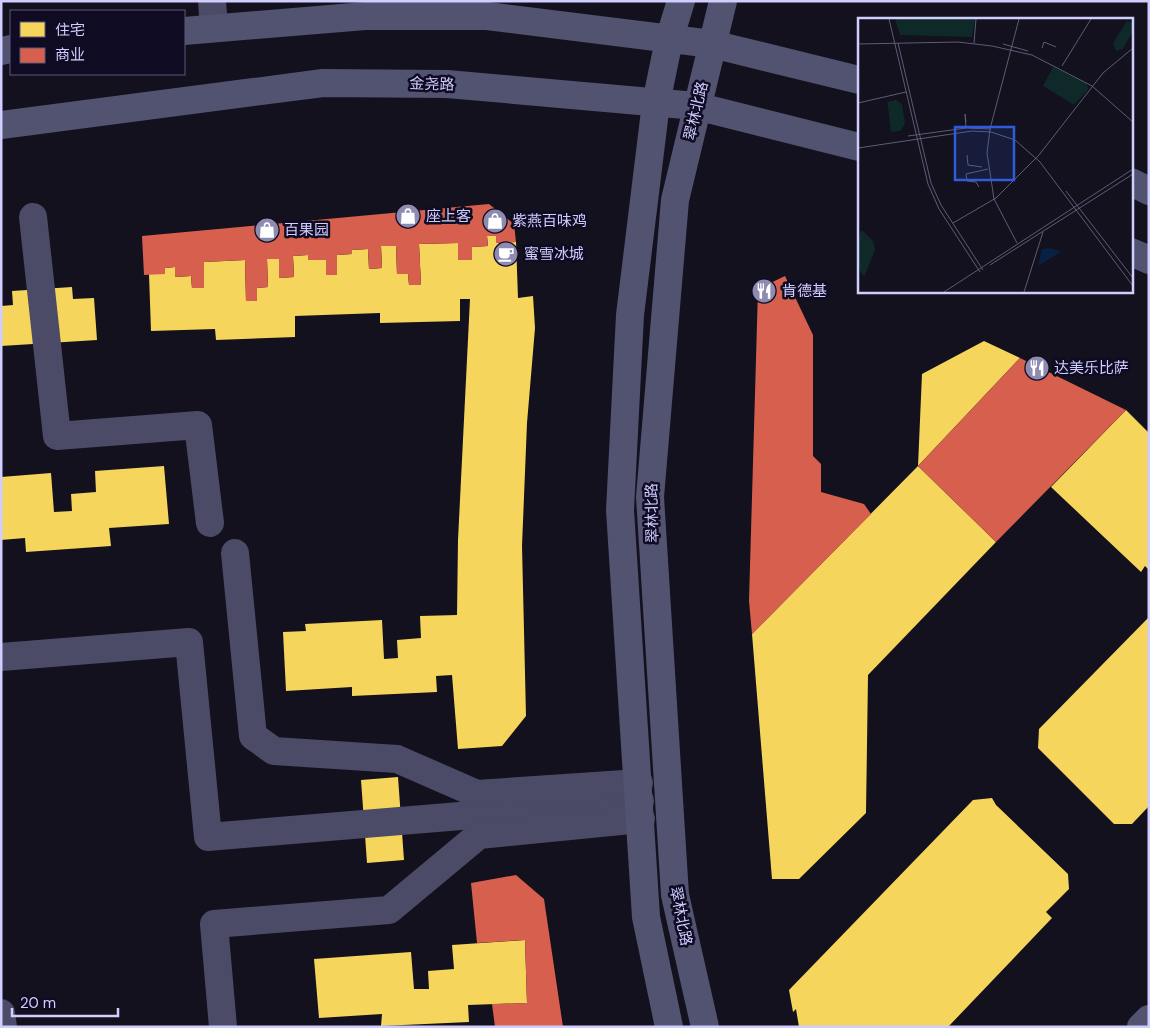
<svg xmlns="http://www.w3.org/2000/svg" width="1150" height="1028" viewBox="0 0 1150 1028" font-family="'DM Sans','Noto Sans SC',sans-serif">
<rect width="100%" height="100%" fill="#12111d"/>
<path fill="#f6d55c" d="M 487,236 L 496,236 L 496,243 L 516,242 L 518,298 L 533,296 L 535,328 L 527,423 L 522,546 L 526,716 L 502,746 L 458,749 L 452,675 L 436,676 L 437,692 L 352,696 L 352,687 L 286,691 L 283,632 L 306,631 L 305,624 L 382,620 L 384,659 L 398,658 L 397,640 L 421,638 L 420,616 L 457,615 L 458,540 L 470,299 L 460,299 L 460,321 L 380,323 L 380,313 L 295,316 L 295,337 L 216,340 L 215,329 L 151,331 L 149,274 L 165,274 L 165,268 L 175,267 L 175,277 L 191,276 L 192,288 L 204,288 L 204,262 L 245,260 L 246,301 L 257,301 L 257,288 L 268,287 L 267,259 L 279,259 L 279,278 L 294,277 L 293,256 L 308,255 L 308,260 L 326,260 L 326,275 L 337,275 L 337,255 L 352,254 L 352,250 L 368,249 L 369,269 L 382,268 L 381,246 L 396,246 L 397,274 L 408,274 L 409,285 L 421,285 L 419,244 L 458,243 L 458,260 L 472,260 L 472,247 L 488,246 Z
M 72,287 L 73,299 L 94,298 L 97,340 L 1,346 L 1,306 L 13,305 L 12,291 Z
M 984,341 L 1020,358 L 918,466 L 922,374 Z
M 1126,410 L 1149,433 L 1149,570 L 1145,566 L 1141,572 L 1051,487 Z
M 164,466 L 169,524 L 109,528 L 111,546 L 26,552 L 25,538 L 1,540 L 1,477 L 51,473 L 54,512 L 72,511 L 71,494 L 96,492 L 95,471 Z
M 918,466 L 996,542 L 868,675 L 866,813 L 799,879 L 772,879 L 752,634 Z
M 1149,617 L 1149,806 L 1132,824 L 1114,824 L 1038,748 L 1039,729 Z
M 398,777 L 404,860 L 367,863 L 361,780 Z
M 992,798 L 996,805 L 1068,874 L 1069,889 L 1046,912 L 1052,918 L 948,1027 L 799,1027 L 796,1009 L 793,1012 L 789,990 L 973,800 Z
M 525,940 L 527,1003 L 468,1005 L 469,1022 L 381,1026 L 382,1014 L 319,1018 L 314,959 L 411,952 L 414,989 L 429,989 L 428,971 L 454,969 L 452,945 Z"/>
<path fill="#d6604d" d="M 489,204 L 514,224 L 516,242 L 496,243 L 496,236 L 487,236 L 488,246 L 472,247 L 472,260 L 458,260 L 458,243 L 419,244 L 421,285 L 409,285 L 408,274 L 397,274 L 396,246 L 381,246 L 382,268 L 369,269 L 368,249 L 352,250 L 352,254 L 337,255 L 337,275 L 326,275 L 326,260 L 308,260 L 308,255 L 293,256 L 294,277 L 279,278 L 279,259 L 267,259 L 268,287 L 257,288 L 257,301 L 246,301 L 245,260 L 204,262 L 204,288 L 192,288 L 191,276 L 175,277 L 175,267 L 165,268 L 165,274 L 144,275 L 142,236 Z
M 785,276 L 813,335 L 813,456 L 821,464 L 821,492 L 864,504 L 871,514 L 752,634 L 749,601 L 758,289 Z
M 1020,358 L 1126,410 L 996,542 L 918,466 Z
M 516,875 L 544,899 L 563,1027 L 495,1027 L 492,1004 L 527,1003 L 525,940 L 477,943 L 471,883 Z"/>
<g fill="none" stroke-linecap="round" stroke-linejoin="round">
<path stroke="#4b4b67" stroke-width="28" d="M 33,217 L 57,436 L 198,425 L 210,523
M 1,657 L 189,642 L 208,837 L 640,801
M 1,1013 L 3,1027"/>
<path stroke="#4b4b67" stroke-width="28" d="M 212,1 L 214,28
M 235,553 L 253,736 L 274,751 L 397,759 L 477,794 L 639,783
M 223,1027 L 214,924 L 389,910 L 479,835 L 641,819"/>
<path stroke="#525271" stroke-width="28" d="M 184,31 L 365,16 L 487,16 L 712,44 L 859,80
M 1,51 L 11,49
M 1,125 L 323,83 L 447,84 L 696,106 L 859,147
M 1131,182 L 1149,191
M 1131,252 L 1149,260
M 669,1027 L 646,917 L 620,510 L 630,315 L 656,103 L 669,40 L 681,1
M 705,1027 L 675,895 L 650,497 L 675,200 L 723,1
M 1141,1027 L 1149,1019"/>
</g>
<defs>
<symbol id="shop-disc" viewBox="-11 -11 22 22"><circle r="9.5" fill="#8e8bb0" stroke="#0e0b23"/><path d="M-5-2.5h2.3a2.7 3.5 0 0 1 5.4 0H5L5.5 6h-11ZM-1.5-2.5h3a1.5 2.3 0 0 0-3 0Z" fill="#fff"/></symbol>
<symbol id="cafe-disc" viewBox="-11 -11 22 22"><circle r="9.5" fill="#8e8bb0" stroke="#0e0b23"/><path d="M-5.5-4.5H6V0H3Q3 3.5 0 3.5H-2.5Q-5.5 3.5-5.5 0ZM3-3.2v2h1.7v-2ZM-6 4.5H4V6H-6Z" fill="#fff"/></symbol>
<symbol id="restaurant-disc" viewBox="-11 -11 22 22"><circle r="9.5" fill="#8e8bb0" stroke="#0e0b23"/><path d="M-5-6h1v4h1v-4h1v4h1v-4h1v5L-1.5 .5V6h-2V.5L-5-1ZM5-6V6H3V1.5H1.5Q1.5-4 5-6Z" fill="#fff"/></symbol>
</defs>
<g fill-rule="evenodd">
<use href="#shop-disc" x="394" y="202" width="28" height="28"/>
<use href="#shop-disc" x="481" y="207" width="28" height="28"/>
<use href="#shop-disc" x="253" y="216" width="28" height="28"/>
<use href="#cafe-disc" x="492" y="240" width="28" height="28"/>
<use href="#restaurant-disc" x="750" y="277" width="28" height="28"/>
<use href="#restaurant-disc" x="1023" y="354" width="28" height="28"/>
</g>
<g text-anchor="middle" dominant-baseline="central" stroke-width="5" stroke-linejoin="round" paint-order="stroke">
<g font-size="15" fill="#d0cdff" stroke="#0e0b23">
<text transform="translate(432 84) rotate(2)">金尧路</text>
<text transform="translate(696 111) rotate(-77)">翠林北路</text>
<text transform="translate(652 513) rotate(-91)">翠林北路</text>
<text transform="translate(681 916) rotate(79)">翠林北路</text>
</g>
<g font-size="15" fill="#d0cdff" stroke="#0e0b23" text-anchor="start">
<text x="426" y="216">座上客</text>
<text x="512" y="221">紫燕百味鸡</text>
<text x="284" y="230">百果园</text>
<text x="524" y="254">蜜雪冰城</text>
<text x="782" y="291">肯德基</text>
<text x="1054" y="368">达美乐比萨</text>
</g>
</g>
<g transform="translate(858 18)">
<rect width="275" height="275" fill="#12111d"/>
<path d="M 37,1 L 117,1 L 114,19 L 42,17 ZM 269,3 L 275,5 L 275,13 L 265,31 L 258,33 L 255,25 ZM 195,49 L 229,66 L 230,72 L 216,87 L 185,68 ZM 29,80 L 30,84 L 38,82 L 44,86 L 47,106 L 42,113 L 33,114 ZM 4,212 L 15,223 L 17,232 L 6,259 L 0,250 L 0,218 Z" fill="#0f2928"/>
<path d="M 193,230 L 203,234 L 180,248 L 184,231 Z" fill="#072043"/>
<path fill="none" stroke="#5e5c77" stroke-width="1" d="M 31,1 L 70,166 L 81,191 L 122,254M 40,25 L 73,165 L 83,187 L 125,252M 116,25 L 118,1M 0,26 L 100,24 L 134,28 L 174,37 L 234,68 L 275,104M 145,26 L 170,33M 184,30 L 186,24 L 198,29M 204,48 L 233,1M 0,85 L 48,74M 108,104 L 107,96 L 108,110M 50,118 L 108,110 L 133,111M 0,130 L 114,113 L 133,114 L 157,122 L 182,144 L 275,268M 109,137 L 110,147 L 124,149M 121,169 L 118,164 L 109,163 L 108,156 L 130,151M 208,173 L 275,260M 95,205 L 138,180 L 181,137 L 245,55 L 275,30M 159,225 L 136,181 L 129,135 L 132,111 L 161,1M 132,247 L 275,156M 86,274 L 275,151M 166,274 L 185,214"/>
<path fill="#2f5bdc" fill-opacity="0.15" stroke="#2f5bdc" stroke-width="2.5" d="M 97,109 L 156,109 L 156,162 L 97,162 Z"/>
<rect width="275" height="275" fill="none" stroke="#d0cdff" stroke-width="2.5"/>
</g>
<rect width="1150" height="1028" fill="none" stroke="#d0cdff" stroke-width="5"/>
<rect x="10" y="10" width="175" height="65" fill="#0e0b23" stroke="#5c597b"/>
<rect x="20" y="22" width="25" height="15" fill="#f6d55c" stroke="#5c597b"/>
<text x="55" y="35" font-size="15" fill="#d0cdff">住宅</text>
<rect x="20" y="48" width="25" height="15" fill="#d6604d" stroke="#5c597b"/>
<text x="55" y="60" font-size="15" fill="#d0cdff">商业</text>
<path d="M12 1008v8h106v-8" fill="none" stroke="#d0cdff" stroke-width="2.5"/>
<text x="20" y="1008" font-size="15" fill="#d0cdff" stroke="#0e0b23" stroke-width="4" paint-order="stroke">20 m</text>
</svg>
